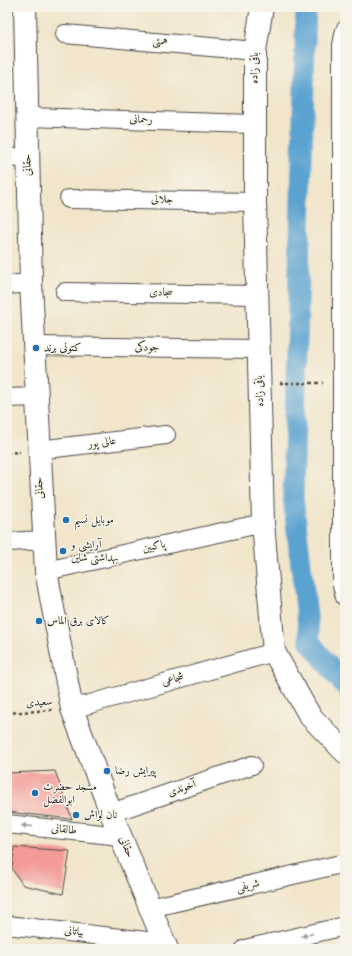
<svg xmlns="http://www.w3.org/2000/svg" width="352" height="956" viewBox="0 0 352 956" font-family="'Old Standard TT',Amiri,serif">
<rect width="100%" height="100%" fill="#f7f3e8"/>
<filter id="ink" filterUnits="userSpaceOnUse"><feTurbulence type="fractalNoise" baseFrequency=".025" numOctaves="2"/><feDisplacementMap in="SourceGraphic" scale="8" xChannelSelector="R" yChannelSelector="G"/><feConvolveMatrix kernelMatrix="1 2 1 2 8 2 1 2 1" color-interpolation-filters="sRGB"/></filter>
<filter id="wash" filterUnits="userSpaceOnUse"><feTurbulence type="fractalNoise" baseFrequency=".012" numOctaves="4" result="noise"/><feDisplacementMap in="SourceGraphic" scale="16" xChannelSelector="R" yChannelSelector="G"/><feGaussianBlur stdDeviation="0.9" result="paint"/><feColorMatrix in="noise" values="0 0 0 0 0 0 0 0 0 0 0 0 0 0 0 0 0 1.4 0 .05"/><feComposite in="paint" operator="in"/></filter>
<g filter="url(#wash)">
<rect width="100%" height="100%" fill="#f1e5ca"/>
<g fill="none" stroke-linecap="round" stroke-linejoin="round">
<path stroke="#5aa2d0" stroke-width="21" d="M 306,7 L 293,497 L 310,642 L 345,686"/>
</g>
<g id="blocks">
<path fill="#f39a96" d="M 55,771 L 72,819 L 7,812 L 7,773 Z
M 14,847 L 70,851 L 63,894 L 23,885 L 12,869 Z"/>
</g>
</g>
<g filter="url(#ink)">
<use href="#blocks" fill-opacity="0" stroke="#494743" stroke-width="1"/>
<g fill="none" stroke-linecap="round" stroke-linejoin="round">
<defs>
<path id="street" d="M 345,30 L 342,45 L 342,585 L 345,597
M 65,34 L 255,51
M 27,117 L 254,124
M 7,158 L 28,157
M 69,199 L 255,202
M 7,285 L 31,283
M 65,292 L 257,295
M 35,346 L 258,349
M 7,398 L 37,397
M 38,450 L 166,435
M 7,542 L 43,540
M 46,571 L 263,523
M 72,709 L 274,652
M 111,813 L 252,765
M 7,824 L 121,836
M 150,908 L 345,863
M 7,925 L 164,943
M 245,949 L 345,926"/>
<path id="secondary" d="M 25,7 L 31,283 L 46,571 L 72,709 L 111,813 L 167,949
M 262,7 L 255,51 L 255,202 L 263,523 L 274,652 L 310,716 L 345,752"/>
</defs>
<use href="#street" stroke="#494743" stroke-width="20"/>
<use href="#secondary" stroke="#494743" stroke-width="24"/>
<path stroke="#494743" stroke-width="2.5" stroke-dasharray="3 3" stroke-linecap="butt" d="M 280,383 L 323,383
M 7,453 L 20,452
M 7,713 L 52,710"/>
<use href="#street" stroke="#fff" stroke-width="18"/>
<use href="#secondary" stroke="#fff" stroke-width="22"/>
</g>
<defs><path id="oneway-solid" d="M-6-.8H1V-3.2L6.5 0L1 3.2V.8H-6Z"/></defs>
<g fill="#a0a0a0">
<use href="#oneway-solid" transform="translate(27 826) rotate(-174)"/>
<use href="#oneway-solid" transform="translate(307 935) rotate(167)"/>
</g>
</g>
<g fill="#1f6fb2" stroke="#f7f3e8" stroke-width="1.5">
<circle cx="36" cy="348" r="4"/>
<circle cx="66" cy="520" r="4"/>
<circle cx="63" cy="551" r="4"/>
<circle cx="39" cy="621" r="4"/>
<circle cx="107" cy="771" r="4"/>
<circle cx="35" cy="793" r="4"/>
<circle cx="76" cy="815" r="4"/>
</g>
<g text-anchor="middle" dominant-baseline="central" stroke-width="3" stroke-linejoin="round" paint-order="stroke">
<g font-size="11" fill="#2b2b2b" stroke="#f7f3e8">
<text transform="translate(160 42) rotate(5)">همتی</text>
<text transform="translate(255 68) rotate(-89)">باقی زاده</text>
<text transform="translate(141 120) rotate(2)">رحمانی</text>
<text transform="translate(28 165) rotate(-91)">حقانی</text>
<text transform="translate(162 200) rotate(1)">جلالی</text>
<text transform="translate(161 293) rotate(1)">سجادی</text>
<text transform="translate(147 348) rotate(1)">جودکی</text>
<text transform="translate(260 391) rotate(-92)">باقی زاده</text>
<text transform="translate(102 443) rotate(-7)">عالی پور</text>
<text transform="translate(40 488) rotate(-93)">حقانی</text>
<text transform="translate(154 547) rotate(-12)">پاکبین</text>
<text transform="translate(173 680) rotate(-16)">شجاعی</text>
<text transform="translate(39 703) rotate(-4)">سعیدی</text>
<text transform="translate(182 789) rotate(-19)">آخوندی</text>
<text transform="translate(64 830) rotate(6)">طالقانی</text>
<text transform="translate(126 847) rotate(68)">حقانی</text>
<text transform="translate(248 886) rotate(-13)">شریفی</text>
<text transform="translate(74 932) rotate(6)">بیاتانی</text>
</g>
<g font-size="11" fill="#2b2b2b" stroke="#f7f3e8" text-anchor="start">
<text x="44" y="348">کتونی برند</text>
<text x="74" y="520">موبایل نسیم</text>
<text x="71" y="545">آرایشی و<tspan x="71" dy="13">بهداشتی شاین</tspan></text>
<text x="47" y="621">کالای برق الماس</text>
<text x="115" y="771">پیرایش رضا</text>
<text x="43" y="787">مسجد حضرت<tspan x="43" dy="13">ابوالفضل</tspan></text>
<text x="84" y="815">نان لواش</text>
</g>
</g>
<rect width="352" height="956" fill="none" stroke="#f7f3e8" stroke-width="24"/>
</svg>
